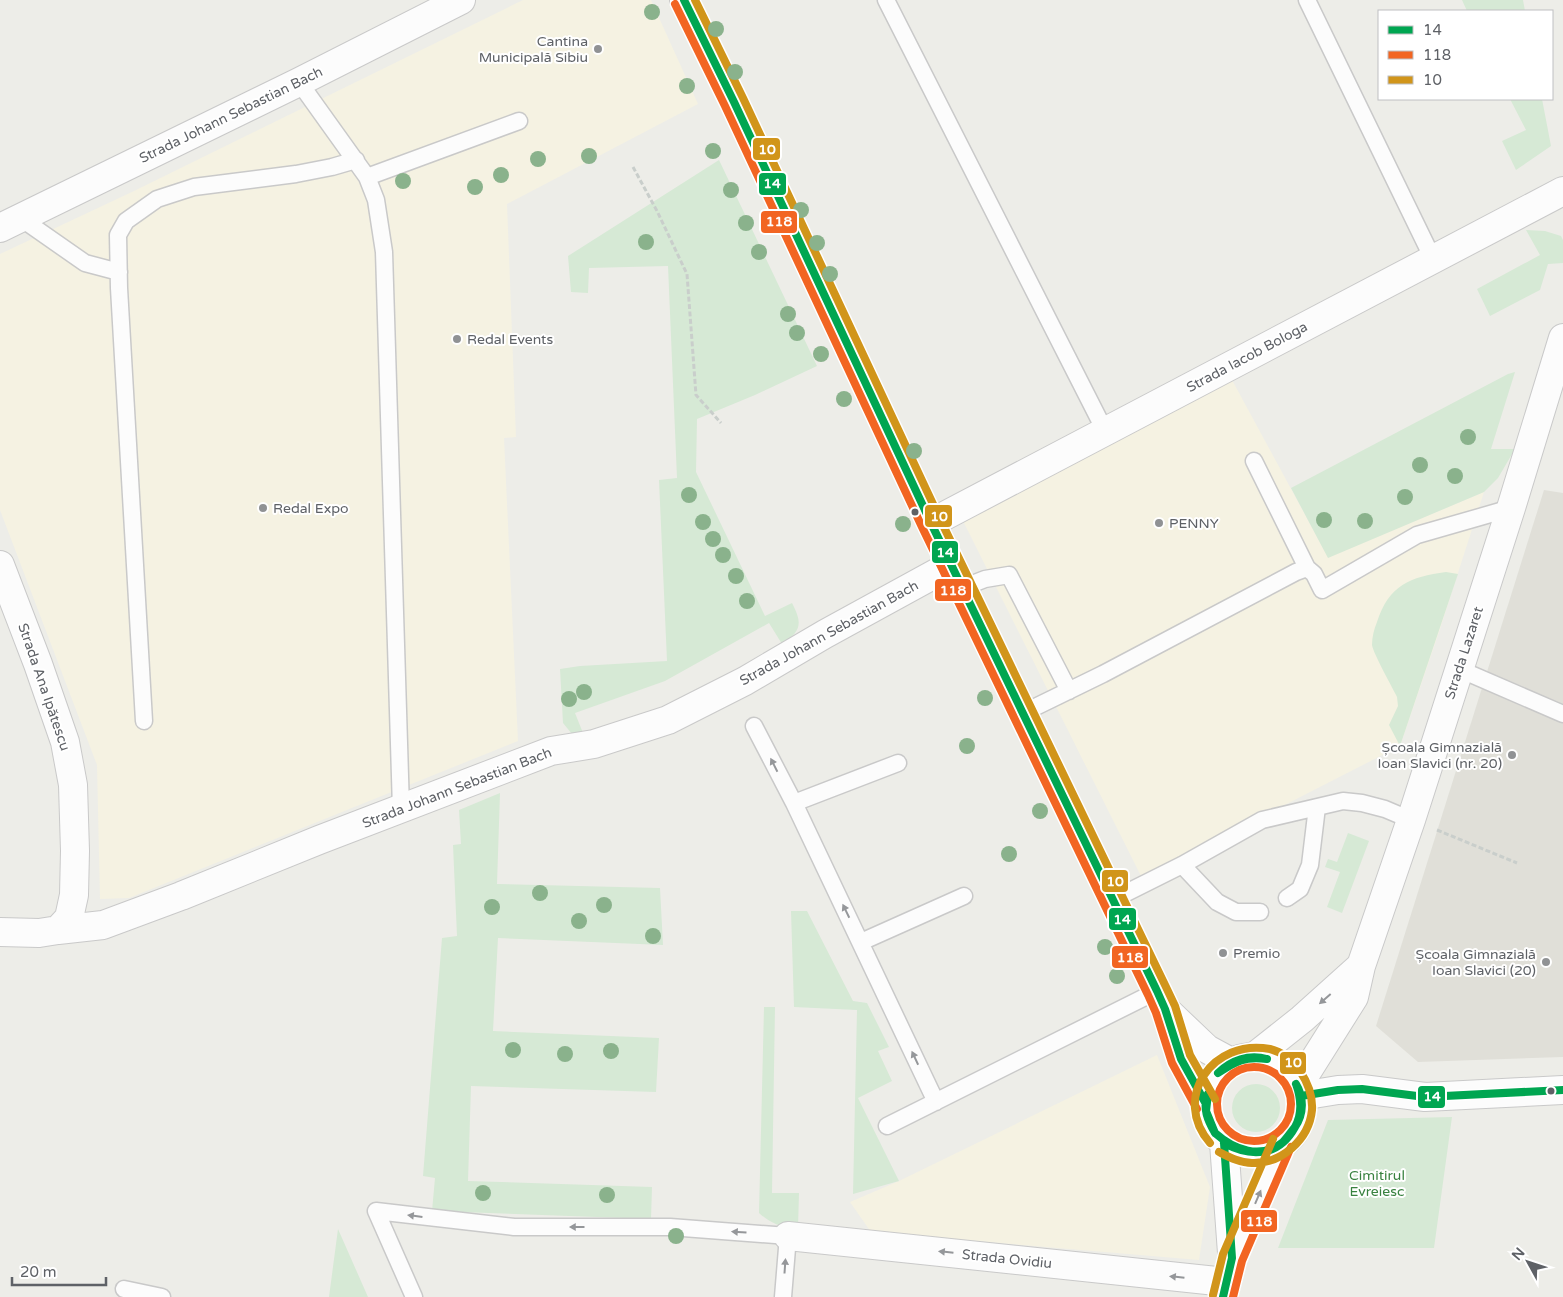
<svg xmlns="http://www.w3.org/2000/svg" width="1563" height="1297" viewBox="0 0 1563 1297" font-family="'Varela Round',sans-serif">
<rect width="100%" height="100%" fill="#edede8"/>
<path fill="#f5f2e2" d="M 523,0 L 651,0 L 698,104 L 507,204 L 516,437 L 504,438 L 518,741 L 129,898 L 100,899 L 97,765 L 0,510 L 0,254 L 134,191 Z
M 1232,380 L 1328,557 L 1484,492 L 1439,632 L 1400,746 L 1142,878 L 962,519 Z
M 1157,1055 L 1210,1187 L 1199,1260 L 871,1232 L 850,1202 L 899,1181 Z"/>
<path fill="#e0dfd8" d="M 1544,490 L 1563,493 L 1563,1057 L 1418,1062 L 1376,1026 Z"/>
<path fill="#d6e9d5" d="M 1462,0 L 1523,0 L 1525,11 L 1467,11 Z
M 1510,99 L 1542,99 L 1551,146 L 1516,170 L 1502,141 L 1526,130 Z
M 719,160 L 817,366 L 755,395 L 697,419 L 696,472 L 765,616 L 792,603 C 803,624 801,631 782,644 L 769,623 L 665,681 L 575,713 L 585,738 L 572,734 L 563,723 L 560,669 L 580,666 L 667,661 L 659,480 L 677,478 L 668,266 L 589,268 L 588,293 L 571,292 L 568,256 Z
M 1526,230 L 1545,231 L 1561,236 L 1563,240 L 1563,263 L 1548,264 L 1540,290 L 1490,316 L 1477,289 L 1540,255 Z
M 1515,372 L 1491,449 L 1515,449 L 1498,478 L 1484,492 L 1328,558 L 1291,488 L 1508,374 Z
M 1446,572 L 1458,574 L 1400,746 L 1389,725 L 1398,706 L 1397,697 C 1392,687 1373,653 1372,645 C 1372,637 1374,629 1377,622 C 1389,585 1410,577 1446,572 Z
M 500,793 L 497,884 L 660,888 L 663,945 L 498,938 L 493,1031 L 659,1038 L 656,1092 L 471,1086 L 468,1181 L 652,1187 L 651,1219 L 432,1211 L 435,1178 L 423,1176 L 442,938 L 457,936 L 453,845 L 461,844 L 459,810 Z
M 1348,833 L 1369,841 L 1342,913 L 1327,907 L 1340,872 L 1325,867 L 1328,859 L 1337,862 Z
M 791,911 L 807,911 L 853,1001 L 867,1003 L 889,1047 L 878,1051 L 892,1081 L 858,1098 L 899,1181 L 853,1194 L 857,1010 L 794,1007 Z
M 764,1007 L 775,1007 L 772,1193 L 799,1193 L 798,1228 C 783,1229 770,1223 759,1213 Z
M1232 1108a24 24 0 1 1 48 0a24 24 0 1 1-48 0Z
M 1452,1117 L 1434,1248 L 1278,1248 L 1328,1120 Z
M 338,1229 L 368,1297 L 329,1297 Z"/>
<g fill="none" stroke-linecap="round" stroke-linejoin="round">
<defs>
<path id="service" d="M 886,0 L 1105,431
M 1307,0 L 1433,259
M 299,82 L 367,177 L 376,200 L 384,252 L 401,809
M 367,177 L 519,121
M 22,219 L 85,263 L 119,272
M 1254,461 L 1307,568 L 1314,574 L 1322,590 L 1417,535 L 1511,508
M 962,588 L 985,579 L 1009,575 L 1069,691
M 1459,669 L 1563,714
M 1023,713 L 1103,674 L 1296,572 L 1307,568
M 144,721 L 119,288 L 118,235 L 126,221 L 157,199 L 194,187 L 296,174 L 332,167 L 356,160
M 754,726 L 794,803 L 936,1102
M 794,803 L 898,763
M 1182,865 L 1217,902 L 1236,912 L 1260,912
M 1287,898 L 1300,889 L 1310,865 L 1317,807
M 1114,899 L 1182,865 L 1262,820 L 1343,801 L 1362,803 L 1385,809 L 1411,820
M 861,942 L 964,896
M 887,1126 L 1157,991
M 376,1211 L 514,1227 L 670,1227 L 788,1236 L 783,1297
M 376,1211 L 414,1297
M 124,1289 L 162,1297"/>
<path id="minor" d="M 931,523 L 1563,191
M 0,565 L 38,664 L 65,742 L 73,785 L 75,851 L 74,895 L 69,918 L 58,930 L 39,933 L 0,932
M 58,930 L 103,925 L 181,896 L 319,840 L 551,751 L 594,744 L 668,720 L 745,681 L 825,634 L 951,565
M 1254,1057 L 1302,1019 L 1361,966
M 1298,1086 L 1354,997 L 1361,966 L 1411,820 L 1511,508 L 1563,338
M 788,1236 L 1226,1282"/>
<path id="tertiary" d="M 0,228 L 299,82 L 461,0
M 1301,1096 L 1338,1090 L 1362,1089 L 1425,1097 L 1563,1090"/>
<path id="secondary" d="M 684,0 L 734,102 L 931,523 L 1157,991 L 1165,1009 L 1181,1059 L 1206,1104
M 1166,1010 L 1207,1049 L 1231,1062
M1206 1105a48 48 0 1 1 96 0a48 48 0 1 1-96 0Z
M 1224,1143 L 1232,1253
M 1223,1297 L 1232,1258 L 1282,1143"/>
</defs>
<use href="#service" stroke="#c9c9c9" stroke-width="19"/>
<use href="#minor" stroke="#c9c9c9" stroke-width="30"/>
<use href="#tertiary" stroke="#c9c9c9" stroke-width="30"/>
<use href="#secondary" stroke="#c9c9c9" stroke-width="30"/>
<path stroke="#c9cecb" stroke-width="3" stroke-dasharray="5 2.5" stroke-linecap="butt" d="M 633,167 L 657,211 L 687,274 L 696,395 L 721,423
M 1437,830 L 1517,863"/>
<use href="#service" stroke="#fcfcfc" stroke-width="16"/>
<use href="#minor" stroke="#fcfcfc" stroke-width="28"/>
<use href="#tertiary" stroke="#fcfcfc" stroke-width="28"/>
<use href="#secondary" stroke="#fcfcfc" stroke-width="28"/>
<defs>
<path id="bus-1" d="M 684,0 L 734,102 L 931,523 L 1157,991 L 1165,1009 L 1181,1059 L 1206,1104
M 1218,1073 C 1231,1060 1249,1054 1267,1059
M 1218,1073 C 1236,1061 1245,1056 1267,1059
M 1208,1094 L 1206,1111 L 1215,1133
M 1208,1094 C 1202,1108 1208,1121 1215,1133
M 1301,1096 L 1338,1090 L 1362,1089 L 1425,1097 L 1563,1090
M 1295,1127 C 1303,1113 1301,1098 1296,1084
M 1295,1127 C 1304,1114 1304,1097 1296,1084
M 1215,1133 C 1234,1150 1261,1160 1283,1142 C 1287,1138 1291,1132 1295,1127
M 1224,1143 C 1252,1158 1279,1156 1295,1127
M 1223,1297 L 1232,1258 L 1224,1143"/>
<path id="bus-2" d="M 675,4 L 725,106 L 922,527 L 1148,995 L 1156,1013 L 1172,1063 L 1197,1109
M1217 1104a37 37 0 1 1 74 0a37 37 0 1 1-74 0Z
M 1233,1297 L 1242,1261 L 1291,1147"/>
<path id="bus-3" d="M 695,0 L 743,98 L 940,519 L 1166,987 L 1175,1006 L 1190,1055 L 1215,1099
M 1210,1143 C 1171,1098 1213,1038 1270,1049 C 1282,1052 1293,1061 1300,1071 C 1308,1083 1313,1095 1312,1110 C 1309,1140 1281,1164 1252,1163 C 1240,1163 1229,1157 1219,1152
M 1213,1295 L 1223,1254 L 1273,1139"/>
</defs>
<use href="#bus-1" stroke="#fff" stroke-width="11"/>
<use href="#bus-2" stroke="#fff" stroke-width="11"/>
<use href="#bus-3" stroke="#fff" stroke-width="11"/>
<use href="#bus-1" stroke="#00a651" stroke-width="8"/>
<use href="#bus-2" stroke="#f26522" stroke-width="8"/>
<use href="#bus-3" stroke="#d1951a" stroke-width="8"/>
</g>
<g fill="#8ab28c">
<circle cx="652" cy="12" r="8"/>
<circle cx="716" cy="29" r="8"/>
<circle cx="735" cy="72" r="8"/>
<circle cx="687" cy="86" r="8"/>
<circle cx="770" cy="144" r="8"/>
<circle cx="713" cy="151" r="8"/>
<circle cx="589" cy="156" r="8"/>
<circle cx="538" cy="159" r="8"/>
<circle cx="501" cy="175" r="8"/>
<circle cx="403" cy="181" r="8"/>
<circle cx="475" cy="187" r="8"/>
<circle cx="731" cy="190" r="8"/>
<circle cx="801" cy="210" r="8"/>
<circle cx="746" cy="223" r="8"/>
<circle cx="646" cy="242" r="8"/>
<circle cx="817" cy="243" r="8"/>
<circle cx="759" cy="252" r="8"/>
<circle cx="830" cy="274" r="8"/>
<circle cx="788" cy="314" r="8"/>
<circle cx="797" cy="333" r="8"/>
<circle cx="821" cy="354" r="8"/>
<circle cx="844" cy="399" r="8"/>
<circle cx="1468" cy="437" r="8"/>
<circle cx="914" cy="451" r="8"/>
<circle cx="1420" cy="465" r="8"/>
<circle cx="1455" cy="476" r="8"/>
<circle cx="689" cy="495" r="8"/>
<circle cx="1405" cy="497" r="8"/>
<circle cx="1324" cy="520" r="8"/>
<circle cx="1365" cy="521" r="8"/>
<circle cx="703" cy="522" r="8"/>
<circle cx="903" cy="524" r="8"/>
<circle cx="713" cy="539" r="8"/>
<circle cx="723" cy="555" r="8"/>
<circle cx="736" cy="576" r="8"/>
<circle cx="747" cy="601" r="8"/>
<circle cx="584" cy="692" r="8"/>
<circle cx="985" cy="698" r="8"/>
<circle cx="569" cy="699" r="8"/>
<circle cx="967" cy="746" r="8"/>
<circle cx="1040" cy="811" r="8"/>
<circle cx="1009" cy="854" r="8"/>
<circle cx="540" cy="893" r="8"/>
<circle cx="604" cy="905" r="8"/>
<circle cx="492" cy="907" r="8"/>
<circle cx="579" cy="921" r="8"/>
<circle cx="653" cy="936" r="8"/>
<circle cx="1105" cy="947" r="8"/>
<circle cx="1117" cy="976" r="8"/>
<circle cx="513" cy="1050" r="8"/>
<circle cx="611" cy="1051" r="8"/>
<circle cx="565" cy="1054" r="8"/>
<circle cx="483" cy="1193" r="8"/>
<circle cx="607" cy="1195" r="8"/>
<circle cx="676" cy="1236" r="8"/>
</g>
<defs><path id="oneway-solid" d="M-6-.8H1V-3.2L6.5 0L1 3.2V.8H-6Z" transform="scale(1.25)"/></defs>
<g fill="#95979a">
<use href="#oneway-solid" transform="translate(774 765) rotate(-117)"/>
<use href="#oneway-solid" transform="translate(846 911) rotate(-116)"/>
<use href="#oneway-solid" transform="translate(1325 999) rotate(139)"/>
<use href="#oneway-solid" transform="translate(915 1058) rotate(-115)"/>
<use href="#oneway-solid" transform="translate(1258 1197) rotate(-67)"/>
<use href="#oneway-solid" transform="translate(415 1216) rotate(-173)"/>
<use href="#oneway-solid" transform="translate(577 1227) rotate(-180)"/>
<use href="#oneway-solid" transform="translate(739 1232) rotate(-176)"/>
<use href="#oneway-solid" transform="translate(946 1252) rotate(-174)"/>
<use href="#oneway-solid" transform="translate(785 1266) rotate(-86)"/>
<use href="#oneway-solid" transform="translate(1177 1277) rotate(-174)"/>
</g>
<g fill="#909294" stroke="#fff" stroke-width="2">
<circle cx="598" cy="49" r="5"/>
<circle cx="457" cy="339" r="5"/>
<circle cx="263" cy="508" r="5"/>
<circle cx="1159" cy="523" r="5"/>
<circle cx="1512" cy="755" r="5"/>
<circle cx="1223" cy="953" r="5"/>
<circle cx="1546" cy="962" r="5"/>
</g>
<g fill="#5e6166" stroke="#fff" stroke-width="2">
<circle cx="915" cy="512" r="4.5"/>
<circle cx="1551" cy="1091" r="4.5"/>
</g>
<g text-anchor="middle" dominant-baseline="central" stroke-width="4" stroke-linejoin="round" paint-order="stroke">
<g font-size="14" fill="#5e6166" stroke="#fff" text-anchor="start">
<text x="588" y="41" text-anchor="end">Cantina<tspan x="588" dy="16">Municipală Sibiu</tspan></text>
<text x="467" y="339">Redal Events</text>
<text x="273" y="508">Redal Expo</text>
<text x="1169" y="523">PENNY</text>
<text x="1502" y="747" text-anchor="end">Școala Gimnazială<tspan x="1502" dy="16">Ioan Slavici (nr. 20)</tspan></text>
<text x="1233" y="953">Premio</text>
<text x="1536" y="954" text-anchor="end">Școala Gimnazială<tspan x="1536" dy="16">Ioan Slavici (20)</tspan></text>
</g>
<g font-size="14" fill="#5e6166" stroke="#fff">
<text transform="translate(231 115) rotate(-26)">Strada Johann Sebastian Bach</text>
<text transform="translate(1247 357) rotate(-28)">Strada Iacob Bologa</text>
<text transform="translate(829 633) rotate(-29)">Strada Johann Sebastian Bach</text>
<text transform="translate(1464 653) rotate(-72)">Strada Lazaret</text>
<text transform="translate(44 687) rotate(71)">Strada Ana Ipătescu</text>
<text transform="translate(457 788) rotate(-21)">Strada Johann Sebastian Bach</text>
<text transform="translate(1007 1259) rotate(6)">Strada Ovidiu</text>
</g>
<g font-size="14" fill="#398240" stroke="#fff">
<text x="1377" y="1175">Cimitirul<tspan x="1377" dy="16">Evreiesc</tspan></text>
</g>
</g>
<g stroke="#fff" stroke-width="2">
<rect x="752" y="137" width="29" height="24" rx="5" fill="#d1951a"/>
<rect x="758" y="172" width="29" height="24" rx="5" fill="#00a651"/>
<rect x="760" y="210" width="38" height="24" rx="5" fill="#f26522"/>
<rect x="924" y="504" width="29" height="24" rx="5" fill="#d1951a"/>
<rect x="931" y="540" width="28" height="24" rx="5" fill="#00a651"/>
<rect x="934" y="578" width="38" height="24" rx="5" fill="#f26522"/>
<rect x="1101" y="869" width="28" height="24" rx="5" fill="#d1951a"/>
<rect x="1108" y="907" width="29" height="24" rx="5" fill="#00a651"/>
<rect x="1111" y="945" width="38" height="24" rx="5" fill="#f26522"/>
<rect x="1279" y="1051" width="28" height="24" rx="5" fill="#d1951a"/>
<rect x="1417" y="1085" width="29" height="24" rx="5" fill="#00a651"/>
<rect x="1240" y="1209" width="38" height="24" rx="5" fill="#f26522"/>
</g>
<g font-size="14" text-anchor="middle" font-weight="bold" fill="#fff">
<text x="767" y="154">10</text>
<text x="772" y="188">14</text>
<text x="779" y="226">118</text>
<text x="939" y="521">10</text>
<text x="945" y="557">14</text>
<text x="953" y="595">118</text>
<text x="1115" y="886">10</text>
<text x="1122" y="924">14</text>
<text x="1130" y="962">118</text>
<text x="1293" y="1067">10</text>
<text x="1432" y="1101">14</text>
<text x="1259" y="1226">118</text>
</g>
<rect x="1378" y="10" width="175" height="90" fill="#ffffff" stroke="#bfc0c2"/>
<rect x="1388" y="26" width="25" height="8" fill="#00a651" stroke="#bfc0c2"/>
<text x="1423" y="35" font-size="15" fill="#5e6166">14</text>
<rect x="1388" y="51" width="25" height="8" fill="#f26522" stroke="#bfc0c2"/>
<text x="1423" y="60" font-size="15" fill="#5e6166">118</text>
<rect x="1388" y="76" width="25" height="8" fill="#d1951a" stroke="#bfc0c2"/>
<text x="1423" y="85" font-size="15" fill="#5e6166">10</text>
<g transform="translate(1528 1262) rotate(310)" stroke="#ffffff" stroke-width="4" paint-order="stroke">
<path d="M0-4L9 19L0 12L-9 19Z" fill="#5e6166"/>
<text y="-8" font-size="14" font-weight="bold" text-anchor="middle" fill="#5e6166">N</text>
</g>
<path d="M12 1277v8h94v-8" fill="none" stroke="#5e6166" stroke-width="2.5"/>
<text x="20" y="1277" font-size="15" fill="#5e6166" stroke="#ffffff" stroke-width="4" paint-order="stroke">20 m</text>
</svg>
